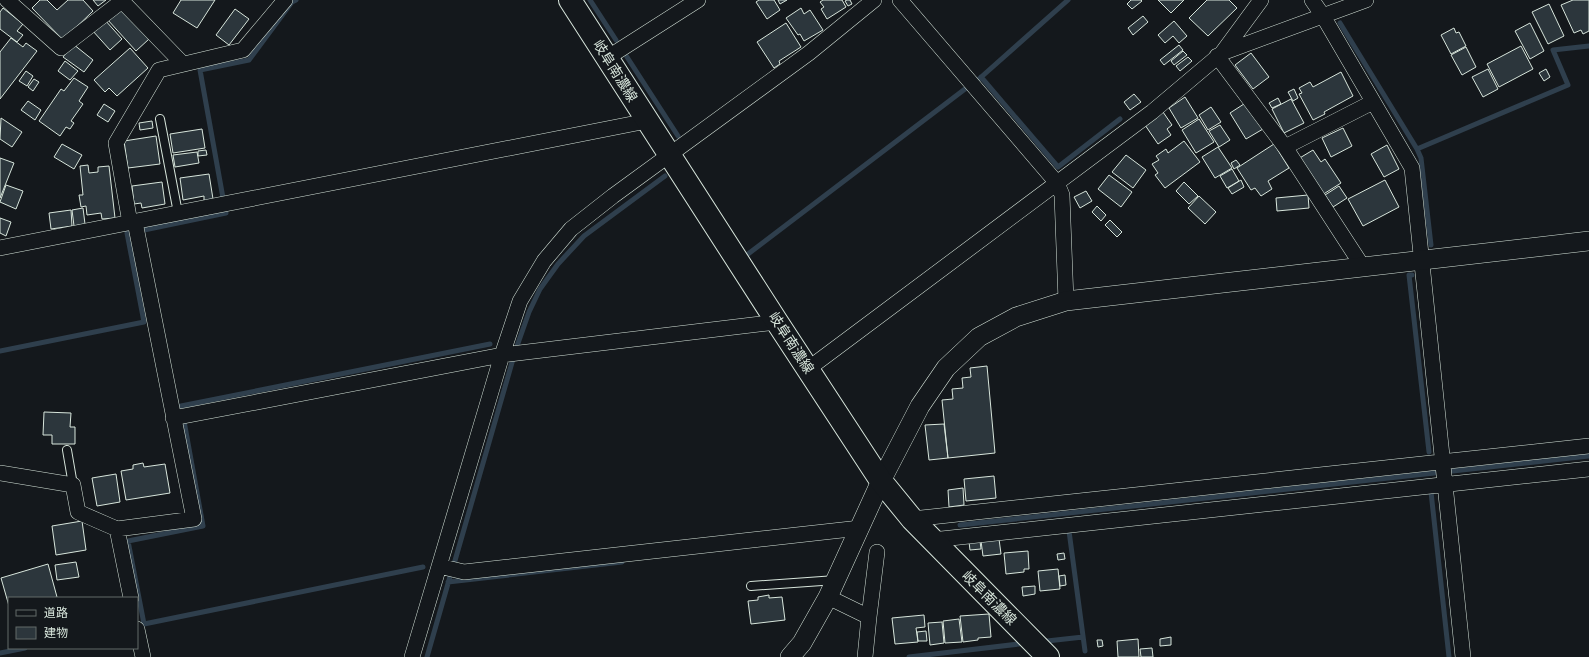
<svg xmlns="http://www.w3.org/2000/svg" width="1589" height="657" viewBox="0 0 1589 657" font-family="'Zilla Slab','Noto Sans JP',serif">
<rect width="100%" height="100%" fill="#14181c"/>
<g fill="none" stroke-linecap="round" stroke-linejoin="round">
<path stroke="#2f3f4d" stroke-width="5" d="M 590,0 L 616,40
M 1340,23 L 1417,149 L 1421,158 L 1431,245
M 627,57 L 678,136
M 981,77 L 1058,167 L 1120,119
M 979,79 L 1068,0
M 1417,149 L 1568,85 L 1553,50 L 1589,46
M 223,198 L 200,70 L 249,60 L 292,2 L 296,0
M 144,230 L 226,213
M 748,254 L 965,89
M 1412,275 L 1409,275 L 1429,452
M 516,349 L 529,312 L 540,289 L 558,264 L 584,236 L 665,176
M 0,351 L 144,322 L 127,233 L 129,233
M 181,406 L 490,344
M 184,421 L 203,526 L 128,541 L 144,624 L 423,567
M 1431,492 L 1449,657
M 960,525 L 1589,456
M 1069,531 L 1085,651
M 454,564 L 513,359
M 448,582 L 622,562
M 1047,641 L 1083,637
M 0,653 L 25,648
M 427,657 L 451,573
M 909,657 L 1019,644"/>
</g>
<path fill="#2c363c" stroke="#d8e6dc" d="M 40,0 L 47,0 L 57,10 L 68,0 L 83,0 L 93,11 L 63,40 L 32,8 Z
M 93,0 L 106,0 L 98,6 Z
M 181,0 L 215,0 L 197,28 L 173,13 Z
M 759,0 L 774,0 L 780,10 L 767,19 L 756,2 Z
M 778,0 L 787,0 L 780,4 Z
M 823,0 L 842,0 L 846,7 L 827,19 L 821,9 L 824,7 L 820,2 Z
M 847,0 L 850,0 L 852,4 L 848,6 L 845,1 Z
M 1131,0 L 1141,0 L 1142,1 L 1132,9 L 1127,4 Z
M 1158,0 L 1184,0 L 1171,13 Z
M 1207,0 L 1229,0 L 1237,8 L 1208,36 L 1189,18 Z
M 1573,0 L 1589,0 L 1589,31 L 1583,34 L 1581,30 L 1574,33 L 1561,5 Z
M 1549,4 L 1564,36 L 1548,44 L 1532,12 Z
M 120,7 L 149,39 L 136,51 L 107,19 Z
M 3,8 L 23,24 L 17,31 L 23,35 L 17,42 L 0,29 L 0,12 Z
M 801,8 L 804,14 L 810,10 L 823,30 L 804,41 L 800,34 L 798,35 L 786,18 Z
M 235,9 L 249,19 L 229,45 L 216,35 Z
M 1143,16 L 1148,22 L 1133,35 L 1128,28 Z
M 104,19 L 122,39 L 110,50 L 92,30 Z
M 1174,21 L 1187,36 L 1179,43 L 1173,36 L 1165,43 L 1158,35 Z
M 786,23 L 801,47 L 779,61 L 780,64 L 774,68 L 757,42 Z
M 1530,23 L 1544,51 L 1530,59 L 1515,31 Z
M 1454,28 L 1456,33 L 1459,32 L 1466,46 L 1451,54 L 1441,35 Z
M 11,38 L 23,47 L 26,43 L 37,51 L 0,99 L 0,52 Z
M 73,44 L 93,60 L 84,72 L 63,57 Z
M 1179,45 L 1183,50 L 1164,65 L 1160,60 Z
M 1521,46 L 1533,69 L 1499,87 L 1487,64 Z
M 1466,47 L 1476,67 L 1462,75 L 1451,55 Z
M 130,48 L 148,68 L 117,96 L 109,88 L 105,92 L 94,80 Z
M 1183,51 L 1187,55 L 1174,65 L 1171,61 Z
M 1251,53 L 1269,77 L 1253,89 L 1235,65 Z
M 1188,57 L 1192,61 L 1180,71 L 1176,66 Z
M 65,61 L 78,71 L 70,80 L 58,71 Z
M 1488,69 L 1498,89 L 1483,97 L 1472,77 Z
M 1546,69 L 1550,77 L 1544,81 L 1539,73 Z
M 26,71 L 33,76 L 27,86 L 19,81 Z
M 1341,72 L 1353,96 L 1324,112 L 1325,114 L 1313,120 L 1299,94 L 1302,93 L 1299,88 L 1310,82 L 1313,87 Z
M 74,78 L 88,87 L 79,101 L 83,104 L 71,121 L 74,123 L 70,129 L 66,127 L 60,136 L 39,121 L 61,89 L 64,91 Z
M 34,79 L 39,82 L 33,91 L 28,87 Z
M 1294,89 L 1298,98 L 1293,101 L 1288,92 Z
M 1134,94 L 1141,102 L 1130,110 L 1124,102 Z
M 1185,97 L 1198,118 L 1181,128 L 1169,108 Z
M 1278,98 L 1281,104 L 1272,108 L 1269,103 Z
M 1291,99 L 1304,123 L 1284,133 L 1272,109 Z
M 28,101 L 41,110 L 35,120 L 21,110 Z
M 1247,102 L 1263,129 L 1246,139 L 1230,113 Z
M 104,104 L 115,111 L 108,122 L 97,115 Z
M 1211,107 L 1221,122 L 1208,130 L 1199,115 Z
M 1163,112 L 1172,125 L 1167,129 L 1171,135 L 1158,144 L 1145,125 Z
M 1,118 L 22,132 L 12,147 L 0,139 Z
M 1199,119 L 1214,142 L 1196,153 L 1182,130 Z
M 152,121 L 153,128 L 140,130 L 139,123 Z
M 1220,125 L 1230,140 L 1219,147 L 1209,131 Z
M 1343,128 L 1352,146 L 1331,157 L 1322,138 Z
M 202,129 L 205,148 L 173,153 L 170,134 Z
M 156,136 L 160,164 L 128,168 L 124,141 Z
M 1184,141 L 1200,162 L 1165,188 L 1155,175 L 1158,173 L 1152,164 L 1159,160 L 1156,156 L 1166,149 L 1168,153 Z
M 62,144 L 82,155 L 74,169 L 54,157 Z
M 1274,144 L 1289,168 L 1268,181 L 1272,189 L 1261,196 L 1255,188 L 1251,190 L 1237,168 Z
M 1387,145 L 1399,169 L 1384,177 L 1371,154 Z
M 1218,147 L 1232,168 L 1215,178 L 1202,157 Z
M 206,150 L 207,155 L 198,156 L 198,151 Z
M 1313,150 L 1321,162 L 1325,159 L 1341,183 L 1322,195 L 1298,159 Z
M 197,152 L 199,163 L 175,167 L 173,155 Z
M 1126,155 L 1146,170 L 1133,188 L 1112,172 Z
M 0,158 L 14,163 L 0,198 Z
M 1236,160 L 1240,165 L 1234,169 L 1231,163 Z
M 88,165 L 89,173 L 98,172 L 98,167 L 109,166 L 115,218 L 102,219 L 101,213 L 87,215 L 86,206 L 81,207 L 79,195 L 83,195 L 80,166 Z
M 1232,169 L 1239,181 L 1227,188 L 1220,176 Z
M 209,174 L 213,199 L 204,201 L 204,196 L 183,200 L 180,178 Z
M 1109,175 L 1132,192 L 1121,207 L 1098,189 Z
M 1241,180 L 1244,187 L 1232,194 L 1228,188 Z
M 1385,180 L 1399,207 L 1363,226 L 1348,199 Z
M 162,182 L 165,204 L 142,208 L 141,203 L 134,204 L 132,186 Z
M 1184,182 L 1198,196 L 1189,204 L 1176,191 Z
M 6,185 L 23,191 L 16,209 L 0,202 Z
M 1339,186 L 1347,198 L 1333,207 L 1325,195 Z
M 1086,191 L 1092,201 L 1080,208 L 1074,197 Z
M 1308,195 L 1309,208 L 1277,211 L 1276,198 Z
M 1199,196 L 1216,212 L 1205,224 L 1188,208 Z
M 1097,206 L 1106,215 L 1101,221 L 1092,212 Z
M 83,208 L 85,224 L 74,226 L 72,210 Z
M 71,210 L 72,226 L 51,229 L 49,213 Z
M 0,218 L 11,222 L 6,236 L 0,233 Z
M 1110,220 L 1122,232 L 1117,237 L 1105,225 Z
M 987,366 L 995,453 L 948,458 L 942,400 L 953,399 L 952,389 L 963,388 L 962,378 L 971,377 L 970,368 Z
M 44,412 L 71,413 L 70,427 L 75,427 L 75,444 L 52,444 L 52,435 L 43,435 Z
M 944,424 L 948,458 L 929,460 L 925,425 Z
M 143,463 L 144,467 L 165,464 L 170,493 L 126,500 L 121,471 L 133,469 L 133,465 Z
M 116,474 L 120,502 L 97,506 L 92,478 Z
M 994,476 L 996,498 L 966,501 L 964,479 Z
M 963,488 L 964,505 L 949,507 L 948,490 Z
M 82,521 L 86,550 L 56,555 L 52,526 Z
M 999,539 L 1001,554 L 983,556 L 981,541 Z
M 980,541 L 981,549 L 970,550 L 969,542 Z
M 1028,551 L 1029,569 L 1024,569 L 1024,572 L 1006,574 L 1004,553 Z
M 1064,553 L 1065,559 L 1058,560 L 1057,554 Z
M 76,562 L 79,577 L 57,580 L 55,565 Z
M 48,564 L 57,597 L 53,598 L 9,598 L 9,606 L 1,578 Z
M 1058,569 L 1060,589 L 1040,591 L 1038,571 Z
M 1065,575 L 1066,585 L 1060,586 L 1059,576 Z
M 1035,586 L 1035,594 L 1023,596 L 1022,587 Z
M 769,595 L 769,598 L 782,597 L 785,620 L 751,624 L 748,601 L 758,600 L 758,597 Z
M 989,614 L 991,637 L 978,638 L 978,640 L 963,642 L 960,616 Z
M 924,615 L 925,627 L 916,628 L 918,642 L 895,644 L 892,618 Z
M 959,619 L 962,642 L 945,643 L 943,621 Z
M 942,622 L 944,643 L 930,645 L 928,623 Z
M 926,631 L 927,641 L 918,641 L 917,632 Z
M 1171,637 L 1171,645 L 1160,646 L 1160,639 Z
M 1138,639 L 1139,657 L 1118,657 L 1117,641 Z
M 1097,640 L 1102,640 L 1103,646 L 1098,647 Z
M 1152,648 L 1153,657 L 1141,657 L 1140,649 Z"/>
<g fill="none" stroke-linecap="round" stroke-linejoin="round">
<defs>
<path id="service" d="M 160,119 L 178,213
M 67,450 L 73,485
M 751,586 L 836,580"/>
<path id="minor" d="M 7,0 L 61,48 L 122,1 L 183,64
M 900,0 L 1057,183 L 1062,195 L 1066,301
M 1312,0 L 1323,16 L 1412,168 L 1463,657
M 1222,53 L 1261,0
M 1217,56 L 1285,147 L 1373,102
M 607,58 L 698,0
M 1285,147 L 1363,267
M 130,223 L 116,143 L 159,70 L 243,50 L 285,0
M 0,248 L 647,121
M 808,369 L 1152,112 L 1222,53 L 1366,0
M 173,418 L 502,355 L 777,322
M 0,473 L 73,485 L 78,512 L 117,529
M 912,519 L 1589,446
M 932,540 L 1589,469
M 439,566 L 464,572 L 860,528
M 828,597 L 869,617 L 865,657
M 131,598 L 117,529 L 194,519 L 135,222
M 869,617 L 877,552
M 137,629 L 143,657
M 412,657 L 502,355 L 520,301 L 544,261 L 571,229 L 613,196 L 809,53 L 874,0"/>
<path id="tertiary" d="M 790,657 L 802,643 L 828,597 L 881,481 L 920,406 L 946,368 L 979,337 L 1016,317 L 1066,301 L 1589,241"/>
<path id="primary" d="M 570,0 L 777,322 L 881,481 L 912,519 L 1048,657"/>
</defs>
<use href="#service" stroke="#d8e6dc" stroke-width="10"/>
<use href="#minor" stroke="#d8e6dc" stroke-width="16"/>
<use href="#tertiary" stroke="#d8e6dc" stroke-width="20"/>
<use href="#primary" stroke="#d8e6dc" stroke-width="24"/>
<use href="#service" stroke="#14181c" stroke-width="8"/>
<use href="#minor" stroke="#14181c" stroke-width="15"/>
<use href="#tertiary" stroke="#14181c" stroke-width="19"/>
<use href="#primary" stroke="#14181c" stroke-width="22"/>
</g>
<g text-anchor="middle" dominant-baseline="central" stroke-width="3" stroke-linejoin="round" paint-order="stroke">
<g font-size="14" fill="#d8e6dc" stroke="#14181c">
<text transform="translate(615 71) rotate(58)">岐阜南濃線</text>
<text transform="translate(791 343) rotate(57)">岐阜南濃線</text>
<text transform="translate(989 598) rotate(45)">岐阜南濃線</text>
</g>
</g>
<rect x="8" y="597" width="130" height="52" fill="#14181c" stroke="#626a69"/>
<rect x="16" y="610" width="20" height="6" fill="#14181c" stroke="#626a69"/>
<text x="44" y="617" font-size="12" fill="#d8e6dc">道路</text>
<rect x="16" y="627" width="20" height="12" fill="#2c363c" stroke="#626a69"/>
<text x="44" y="637" font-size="12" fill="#d8e6dc">建物</text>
</svg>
